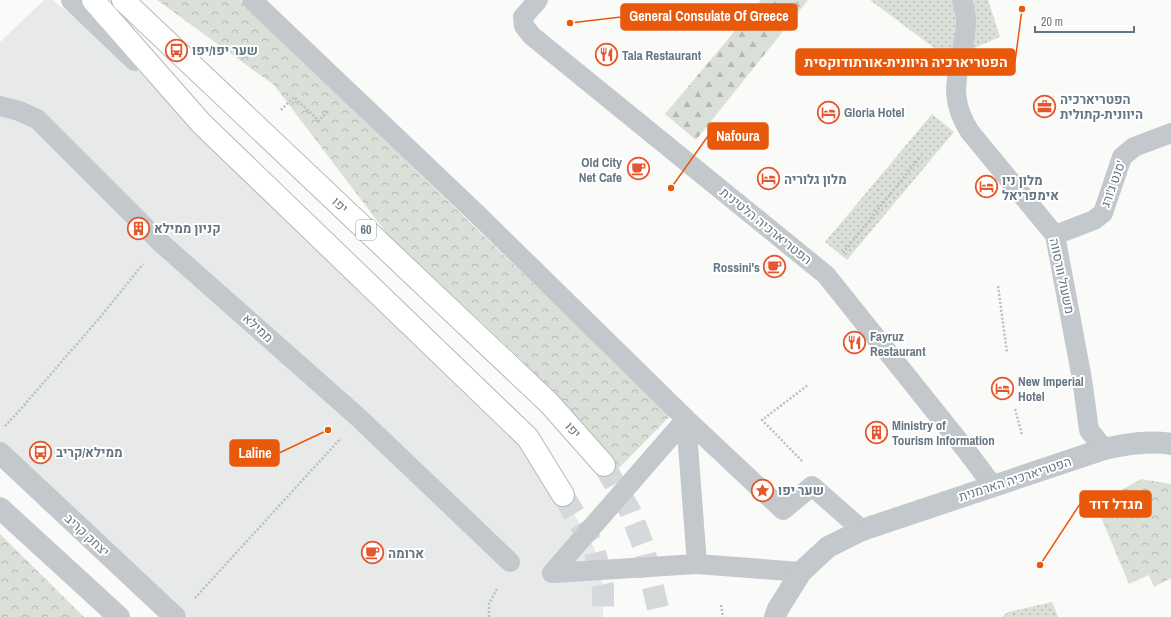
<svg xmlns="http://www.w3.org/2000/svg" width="1171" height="617" viewBox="0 0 1171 617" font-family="'Archivo Narrow',Heebo,sans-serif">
<defs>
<pattern id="grass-dots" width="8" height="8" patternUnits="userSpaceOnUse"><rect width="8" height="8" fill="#dadfd7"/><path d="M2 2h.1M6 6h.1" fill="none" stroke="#b4b9b4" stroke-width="1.8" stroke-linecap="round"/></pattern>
<pattern id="forest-firs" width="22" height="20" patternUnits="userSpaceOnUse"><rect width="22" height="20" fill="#dadfd7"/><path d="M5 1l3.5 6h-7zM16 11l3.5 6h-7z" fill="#b4b9b4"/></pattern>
<pattern id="park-crowns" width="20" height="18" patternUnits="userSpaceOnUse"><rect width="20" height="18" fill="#dadfd7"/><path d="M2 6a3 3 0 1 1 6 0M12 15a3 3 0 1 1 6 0" fill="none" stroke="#b4b9b4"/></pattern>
</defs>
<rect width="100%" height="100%" fill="#fafaf8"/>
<path fill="#e8e9e9" d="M 44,0 L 53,0 L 201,123 L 528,438 L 594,547 L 603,587 L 603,617 L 188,617 L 0,441 L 0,42 Z"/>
<path fill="url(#grass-dots)" d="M 870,0 L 988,0 L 1000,37 L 976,47 L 980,58 L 953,65 L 937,50 Z
M 932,114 L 954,132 L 847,260 L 825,242 Z
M 1052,602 L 1058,617 L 1002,617 L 1008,612 Z"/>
<path fill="url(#forest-firs)" d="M 761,0 L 808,0 L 696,140 L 665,114 Z"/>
<path fill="url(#park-crowns)" d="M 157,0 L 240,0 L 670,416 L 619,468 L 524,362 L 391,239 L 274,85 Z
M 1141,479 L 1171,484 L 1171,578 L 1154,587 L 1149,575 L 1129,584 L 1096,505 Z
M 0,534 L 84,617 L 0,617 Z"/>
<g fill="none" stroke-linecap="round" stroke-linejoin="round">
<path stroke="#d5d9db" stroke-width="22" stroke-dasharray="22 11" stroke-linecap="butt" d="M 604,465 L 630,511 L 643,545 L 660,617
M 563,495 L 594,547 L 603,587 L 603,617"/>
<defs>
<path id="trunk" d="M 93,0 L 201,123 L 528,438 L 563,495
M 123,0 L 550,404 L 604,465"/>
</defs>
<use href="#trunk" stroke="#b4b9bd" stroke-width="24"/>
<path stroke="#bbbfc2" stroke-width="2.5" stroke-dasharray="2 2" stroke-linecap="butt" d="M 281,110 L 294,97 L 319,121 L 327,112 L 325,110
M 843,253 L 921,156
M 998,286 L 1007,353
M 1015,409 L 1022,435
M 5,426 L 19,411 L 102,315 L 143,264
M 802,461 L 762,420 L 808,385
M 195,598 L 341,438
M 721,605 L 723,617
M 489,617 L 489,604 L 498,587"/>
<path stroke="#c3c8cc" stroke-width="20" d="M 252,0 L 478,215 L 686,419 L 783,510 L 812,486 L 862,530
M 538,0 L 523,17 L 524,26 L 532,36 L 826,275 L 966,450 L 993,486
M 962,0 C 964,8 967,17 966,24 C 963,67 943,91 970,132 L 1055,235 L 1082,379 L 1089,430 L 1104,449
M 0,106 L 19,111 L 37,119 L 160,242 L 359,418 L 510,562
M 1055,235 L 1094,220 L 1103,213 L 1122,157 L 1134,147 L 1171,133
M 686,419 L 697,564
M 552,573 L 697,564 L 801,572
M 552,573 L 686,419"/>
<path stroke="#c3c8cc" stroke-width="22" d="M 775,617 L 778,609 L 801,572 L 828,547 L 862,530 L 1104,449 C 1126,444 1149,440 1171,444"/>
<path stroke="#c3c8cc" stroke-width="22" d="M 72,0 L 135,60
M 0,453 L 175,617
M 0,508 L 119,617"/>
<use href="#trunk" stroke="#fff" stroke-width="22"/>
</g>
<defs>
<symbol id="bus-ring" viewBox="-11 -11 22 22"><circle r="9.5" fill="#fff" stroke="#e4572e" stroke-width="1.5"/><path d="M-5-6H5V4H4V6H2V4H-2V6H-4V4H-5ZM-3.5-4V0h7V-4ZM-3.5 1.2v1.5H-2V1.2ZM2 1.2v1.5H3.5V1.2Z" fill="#e4572e"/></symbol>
<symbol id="restaurant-ring" viewBox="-11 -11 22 22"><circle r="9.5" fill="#fff" stroke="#e4572e" stroke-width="1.5"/><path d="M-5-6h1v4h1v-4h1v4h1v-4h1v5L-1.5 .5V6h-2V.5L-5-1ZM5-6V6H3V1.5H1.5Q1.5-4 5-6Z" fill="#e4572e"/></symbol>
<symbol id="office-ring" viewBox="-11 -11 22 22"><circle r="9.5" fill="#fff" stroke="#e4572e" stroke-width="1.5"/><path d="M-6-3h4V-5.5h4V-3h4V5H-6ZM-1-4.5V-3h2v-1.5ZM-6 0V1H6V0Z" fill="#e4572e"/></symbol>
<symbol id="hotel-ring" viewBox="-11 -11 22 22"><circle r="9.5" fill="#fff" stroke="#e4572e" stroke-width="1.5"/><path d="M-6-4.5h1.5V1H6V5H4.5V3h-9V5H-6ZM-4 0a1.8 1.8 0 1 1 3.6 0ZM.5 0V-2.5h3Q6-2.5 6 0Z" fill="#e4572e"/></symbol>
<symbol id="cafe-ring" viewBox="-11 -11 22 22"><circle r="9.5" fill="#fff" stroke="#e4572e" stroke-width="1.5"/><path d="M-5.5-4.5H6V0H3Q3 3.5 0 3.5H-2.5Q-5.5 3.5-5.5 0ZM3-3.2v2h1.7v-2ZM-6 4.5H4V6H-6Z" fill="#e4572e"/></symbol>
<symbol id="building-ring" viewBox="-11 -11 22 22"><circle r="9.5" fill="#fff" stroke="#e4572e" stroke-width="1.5"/><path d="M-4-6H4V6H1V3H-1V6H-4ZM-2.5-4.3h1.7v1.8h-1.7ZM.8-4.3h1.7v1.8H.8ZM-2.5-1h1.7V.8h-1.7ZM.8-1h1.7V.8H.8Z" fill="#e4572e"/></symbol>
<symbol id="sight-ring" viewBox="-11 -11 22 22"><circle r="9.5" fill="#fff" stroke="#e4572e" stroke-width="1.5"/><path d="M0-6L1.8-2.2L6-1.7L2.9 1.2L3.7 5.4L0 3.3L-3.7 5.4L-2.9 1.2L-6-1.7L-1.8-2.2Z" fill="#e4572e"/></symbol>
</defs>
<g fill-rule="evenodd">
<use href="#bus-ring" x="164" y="38" width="25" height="25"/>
<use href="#restaurant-ring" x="594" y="42" width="25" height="25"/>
<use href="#office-ring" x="1032" y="94" width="25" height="25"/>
<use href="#hotel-ring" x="816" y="100" width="25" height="25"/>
<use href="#cafe-ring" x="626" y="156" width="25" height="25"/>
<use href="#hotel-ring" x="756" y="166" width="25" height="25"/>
<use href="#hotel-ring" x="974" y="174" width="25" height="25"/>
<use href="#building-ring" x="126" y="216" width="25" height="25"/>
<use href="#cafe-ring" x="762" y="254" width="25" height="25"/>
<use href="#restaurant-ring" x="842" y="330" width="25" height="25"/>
<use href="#hotel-ring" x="990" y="376" width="25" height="25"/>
<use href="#building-ring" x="864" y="420" width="25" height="25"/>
<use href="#bus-ring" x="28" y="440" width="25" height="25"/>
<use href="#sight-ring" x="750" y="478" width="25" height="25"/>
<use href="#cafe-ring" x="360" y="540" width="25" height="25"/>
</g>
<g text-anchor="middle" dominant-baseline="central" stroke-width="4" stroke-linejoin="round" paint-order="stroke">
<rect fill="#fff" stroke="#939fa8" stroke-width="1" x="356" y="220" width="20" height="20" rx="3"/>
<g font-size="12" font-weight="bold" fill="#657683">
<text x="366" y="230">60</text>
</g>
<g font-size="13" font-weight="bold" fill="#657683" stroke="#fff" text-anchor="start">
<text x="192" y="50">שער יפו/יפו</text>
<text x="622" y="55">Tala Restaurant</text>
<text x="1060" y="99">הפטריארכיה<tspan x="1060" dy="15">היוונית-קתולית</tspan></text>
<text x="844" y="112">Gloria Hotel</text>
<text x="622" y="162" text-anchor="end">Old City<tspan x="622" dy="15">Net Cafe</tspan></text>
<text x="784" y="179">מלון גלוריה</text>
<text x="1002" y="180">מלון ניו<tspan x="1002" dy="15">אימפריאל</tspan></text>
<text x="154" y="228">קניון ממילא</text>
<text x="760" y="267" text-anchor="end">Rossini's</text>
<text x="870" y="336">Fayruz<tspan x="870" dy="15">Restaurant</tspan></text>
<text x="1018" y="381">New Imperial<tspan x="1018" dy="15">Hotel</tspan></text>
<text x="892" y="425">Ministry of<tspan x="892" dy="15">Tourism Information</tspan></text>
<text x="56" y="452">ממילא/קריב</text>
<text x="778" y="490">שער יפו</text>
<text x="388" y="553">ארומה</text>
</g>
<g font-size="13" fill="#657683" stroke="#fff">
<text transform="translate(1113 184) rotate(-70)">סנט ג'ורג'</text>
<text transform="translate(340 205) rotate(43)">יפו</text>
<text transform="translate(766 226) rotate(39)">הפטריארכיה הלטינית</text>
<text transform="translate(1062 276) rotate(78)">משעול וורסווה</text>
<text transform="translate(258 328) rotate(42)">ממילא</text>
<text transform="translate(573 430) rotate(48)">יפו</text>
<text transform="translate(1015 479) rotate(-18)">הפטריארכיה הארמנית</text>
<text transform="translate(87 535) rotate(43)">יצחק קריב</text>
</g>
</g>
<path fill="none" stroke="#e8590c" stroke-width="1.5" d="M570 23L621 17M1022 9L1015 62M671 188L708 136M328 430L279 453M1040 565L1080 504"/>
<g fill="#e8590c" stroke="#fff" stroke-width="1.5">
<circle cx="570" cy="23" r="4"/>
<circle cx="1022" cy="9" r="4"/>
<circle cx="671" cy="188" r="4"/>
<circle cx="328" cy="430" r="4"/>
<circle cx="1040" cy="565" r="4"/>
</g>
<g fill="#e8590c" stroke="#e8590c" stroke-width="1.5">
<rect x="621" y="4" width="176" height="26" rx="4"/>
<rect x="796" y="49" width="219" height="26" rx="4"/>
<rect x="708" y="123" width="60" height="26" rx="4"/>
<rect x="230" y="440" width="49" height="26" rx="4"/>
<rect x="1080" y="491" width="71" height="26" rx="4"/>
</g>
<g font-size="14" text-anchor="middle" font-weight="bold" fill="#fff">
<text x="709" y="21">General Consulate Of Greece</text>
<text x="906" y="67">הפטריארכיה היוונית-אורתודוקסית</text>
<text x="738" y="141">Nafoura</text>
<text x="255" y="458">Laline</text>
<text x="1116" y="509">מגדל דוד</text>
</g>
<path d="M1035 26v6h99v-6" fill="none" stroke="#657683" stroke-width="2"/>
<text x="1041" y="26" font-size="12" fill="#657683" stroke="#ffffff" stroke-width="3" paint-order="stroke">20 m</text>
</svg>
